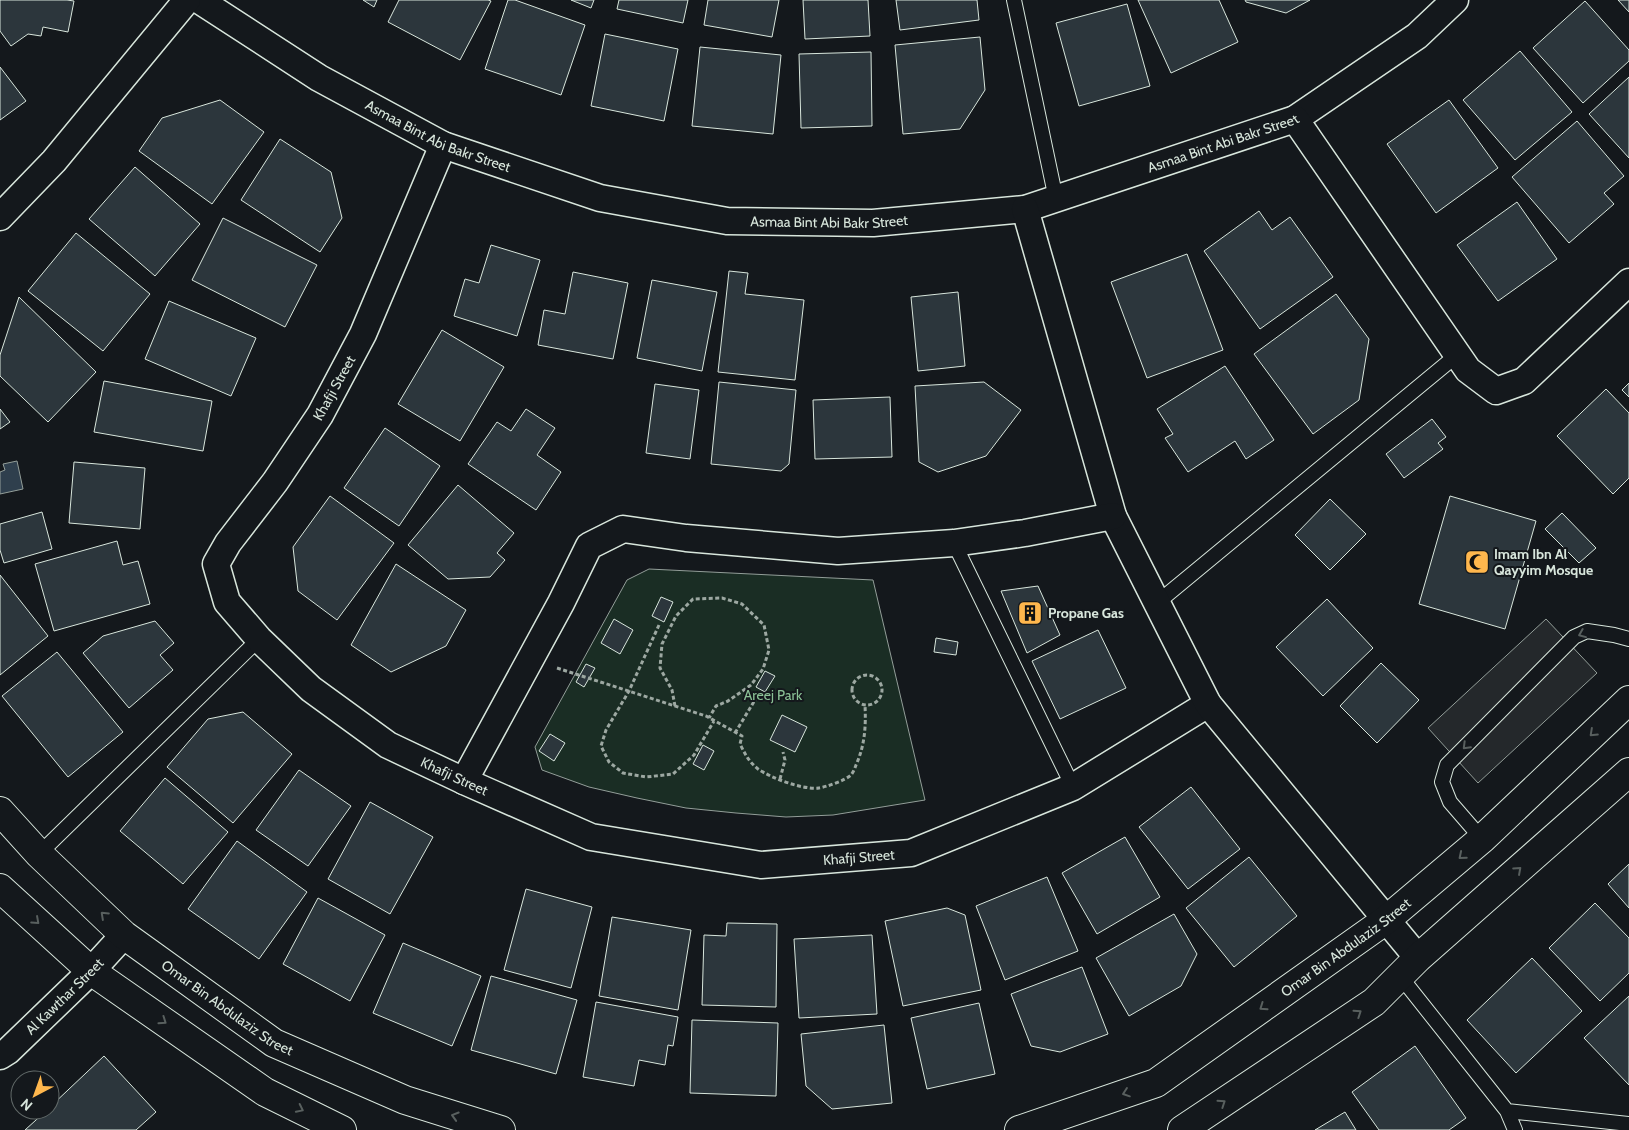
<svg xmlns="http://www.w3.org/2000/svg" width="1629" height="1130" viewBox="0 0 1629 1130" font-family="Cabin,sans-serif">
<rect width="100%" height="100%" fill="#14181c"/>
<path fill="#1a2d24" stroke="#939e99" d="M 649,569 L 873,580 L 925,800 L 833,815 L 786,817 L 736,813 L 686,808 L 637,798 L 589,787 L 542,770 L 535,747 L 627,580 Z"/>
<path fill="#24282b" stroke="#939e99" d="M 1546,619 L 1597,673 L 1478,783 L 1428,728 Z"/>
<path fill="#2f3f4d" stroke="#939e99" d="M 17,461 L 23,489 L 0,494 L 0,472 L 5,470 L 3,464 Z"/>
<path fill="#2c363c" stroke="#d8e6dc" d="M 0,0 L 67,0 L 74,1 L 68,32 L 43,27 L 41,36 L 28,34 L 11,46 L 0,31 Z
M 363,0 L 377,0 L 374,7 Z
M 399,0 L 488,0 L 491,1 L 460,60 L 388,22 Z
M 508,0 L 515,0 L 585,25 L 561,95 L 485,69 Z
M 571,0 L 594,0 L 591,8 Z
M 619,0 L 688,0 L 683,23 L 617,9 Z
M 708,0 L 779,0 L 772,37 L 704,25 Z
M 803,0 L 868,0 L 870,36 L 805,39 Z
M 896,0 L 977,0 L 979,20 L 900,30 Z
M 1138,0 L 1219,0 L 1238,42 L 1171,73 Z
M 1245,0 L 1310,0 L 1286,13 L 1246,2 Z
M 1618,0 L 1629,0 L 1629,12 Z
M 1585,1 L 1629,50 L 1629,61 L 1583,103 L 1533,48 Z
M 1127,4 L 1150,86 L 1079,106 L 1056,23 Z
M 605,34 L 678,49 L 664,121 L 591,106 Z
M 980,37 L 985,90 L 960,129 L 903,134 L 895,45 Z
M 700,47 L 781,55 L 773,134 L 692,126 Z
M 1520,51 L 1572,112 L 1515,160 L 1463,100 Z
M 871,52 L 872,126 L 801,128 L 799,54 Z
M 0,67 L 26,101 L 0,120 Z
M 1629,77 L 1629,158 L 1589,114 Z
M 220,100 L 264,132 L 212,204 L 139,151 L 162,118 Z
M 1449,100 L 1498,168 L 1436,213 L 1387,144 Z
M 1577,121 L 1624,176 L 1604,193 L 1614,204 L 1569,243 L 1512,177 Z
M 280,139 L 331,172 L 342,218 L 320,252 L 241,200 Z
M 135,167 L 200,224 L 155,276 L 89,219 Z
M 1517,202 L 1557,259 L 1498,301 L 1457,245 Z
M 1259,211 L 1272,230 L 1290,217 L 1333,277 L 1260,329 L 1204,251 Z
M 223,218 L 317,265 L 285,327 L 192,280 Z
M 76,233 L 150,294 L 103,351 L 28,291 Z
M 491,245 L 540,260 L 517,336 L 454,316 L 465,279 L 479,283 Z
M 1187,254 L 1223,350 L 1147,378 L 1111,282 Z
M 729,271 L 748,273 L 745,294 L 804,300 L 795,380 L 718,372 Z
M 573,272 L 628,283 L 613,359 L 538,345 L 544,310 L 565,314 Z
M 652,280 L 717,292 L 702,371 L 637,358 Z
M 958,292 L 965,366 L 918,371 L 911,297 Z
M 1336,294 L 1369,339 L 1359,400 L 1313,434 L 1254,354 Z
M 19,297 L 96,372 L 48,422 L 0,376 L 0,355 Z
M 169,301 L 256,338 L 231,396 L 145,359 Z
M 442,330 L 504,367 L 460,441 L 398,404 Z
M 1225,366 L 1274,440 L 1246,459 L 1235,441 L 1188,472 L 1165,438 L 1173,434 L 1157,409 Z
M 104,381 L 212,401 L 203,451 L 94,432 Z
M 719,382 L 796,390 L 789,464 L 781,471 L 711,464 Z
M 984,382 L 1021,410 L 986,456 L 938,472 L 919,462 L 915,386 Z
M 1629,383 L 1629,397 L 1622,390 Z
M 655,384 L 699,390 L 690,459 L 646,453 Z
M 1606,389 L 1629,413 L 1629,478 L 1613,494 L 1557,436 Z
M 890,397 L 892,457 L 815,459 L 813,400 Z
M 0,409 L 10,422 L 0,429 Z
M 526,409 L 555,428 L 537,455 L 561,472 L 536,510 L 468,464 L 497,422 L 511,431 Z
M 1432,419 L 1446,437 L 1438,443 L 1443,449 L 1404,478 L 1386,454 Z
M 385,428 L 440,466 L 399,526 L 344,488 Z
M 74,462 L 145,468 L 140,529 L 69,523 Z
M 458,485 L 514,533 L 497,553 L 505,560 L 490,577 L 448,579 L 408,545 Z
M 330,496 L 394,543 L 337,620 L 298,591 L 293,547 Z
M 1450,496 L 1536,521 L 1505,629 L 1419,604 Z
M 1330,499 L 1366,534 L 1330,570 L 1295,535 Z
M 42,512 L 52,549 L 4,563 L 0,550 L 0,524 Z
M 1562,513 L 1596,548 L 1579,563 L 1545,529 Z
M 117,541 L 123,565 L 138,561 L 150,604 L 54,631 L 35,564 Z
M 396,564 L 466,610 L 446,646 L 391,672 L 351,645 Z
M 0,575 L 48,636 L 0,675 Z
M 1038,586 L 1060,635 L 1027,653 L 1001,591 Z
M 661,597 L 673,602 L 664,622 L 652,616 Z
M 1327,599 L 1373,648 L 1323,696 L 1276,647 Z
M 614,619 L 633,630 L 620,654 L 601,643 Z
M 155,621 L 174,643 L 160,655 L 173,670 L 129,708 L 83,653 L 103,636 Z
M 1098,630 L 1126,688 L 1060,719 L 1032,661 Z
M 936,638 L 958,642 L 956,655 L 934,652 Z
M 57,652 L 123,732 L 68,777 L 2,696 Z
M 1381,663 L 1419,700 L 1377,743 L 1340,706 Z
M 586,664 L 595,668 L 584,687 L 576,682 Z
M 765,671 L 775,676 L 765,692 L 756,687 Z
M 243,712 L 292,754 L 233,823 L 167,767 L 208,719 Z
M 782,715 L 807,727 L 795,752 L 770,740 Z
M 550,734 L 565,743 L 554,761 L 539,751 Z
M 703,745 L 714,751 L 704,770 L 693,764 Z
M 299,770 L 351,806 L 308,866 L 256,830 Z
M 165,778 L 228,832 L 183,884 L 120,831 Z
M 1191,787 L 1240,849 L 1188,889 L 1139,827 Z
M 370,802 L 433,837 L 390,914 L 328,879 Z
M 1125,837 L 1160,897 L 1097,934 L 1062,873 Z
M 237,841 L 307,892 L 259,959 L 188,909 Z
M 1249,857 L 1297,916 L 1234,967 L 1186,908 Z
M 1629,864 L 1629,908 L 1608,884 Z
M 1047,877 L 1078,951 L 1005,980 L 976,906 Z
M 526,889 L 592,907 L 571,988 L 504,970 Z
M 318,898 L 385,935 L 350,1001 L 283,964 Z
M 1595,903 L 1629,938 L 1629,973 L 1600,1001 L 1549,948 Z
M 947,908 L 965,915 L 981,990 L 903,1006 L 885,921 Z
M 1174,914 L 1197,954 L 1181,986 L 1129,1016 L 1096,958 Z
M 612,917 L 691,930 L 678,1010 L 599,996 Z
M 727,923 L 777,924 L 776,1007 L 702,1005 L 704,935 L 726,936 Z
M 872,935 L 877,1014 L 799,1018 L 794,939 Z
M 403,943 L 481,976 L 452,1046 L 373,1013 Z
M 1532,958 L 1582,1011 L 1516,1073 L 1467,1020 Z
M 1082,967 L 1108,1034 L 1060,1052 L 1031,1046 L 1011,994 Z
M 491,976 L 577,1000 L 556,1074 L 471,1050 Z
M 1629,996 L 1629,1085 L 1584,1038 Z
M 596,1002 L 678,1017 L 673,1046 L 668,1045 L 665,1065 L 639,1060 L 634,1086 L 583,1077 Z
M 979,1003 L 995,1074 L 927,1089 L 911,1018 Z
M 692,1020 L 778,1023 L 776,1096 L 690,1093 Z
M 884,1025 L 892,1103 L 832,1109 L 806,1086 L 801,1034 Z
M 1415,1046 L 1466,1118 L 1449,1130 L 1379,1130 L 1352,1092 Z
M 104,1056 L 156,1112 L 136,1130 L 25,1130 L 47,1110 L 50,1110 L 50,1107 Z
M 1345,1112 L 1356,1130 L 1315,1130 Z"/>
<g fill="none" stroke-linecap="round" stroke-linejoin="round">
<defs>
<path id="service" d="M 1014,0 L 1056,199
M 954,543 L 1073,787
M 1157,603 L 1457,355
M 1482,839 L 1450,802 L 1442,782 L 1447,765 L 1574,637 L 1587,631 L 1614,635 L 1629,639
M 39,854 L 259,639
M 1400,976 L 1507,1111 L 1629,1124
M 1507,1111 L 1515,1130"/>
<g id="minor">
<path id="s1" d="M 199,0 L 319,78 L 443,145 L 600,198 L 727,221 L 873,223 L 1025,209 L 1295,119 L 1417,36 L 1455,0"/>
<path d="M 1295,119 L 1468,370 L 1496,391 L 1524,381 L 1629,282"/>
<path id="s2" d="M 443,145 L 363,334 L 320,415 L 275,482 L 228,543 L 216,564 L 227,602 L 259,639 L 311,689 L 388,745 L 464,781 L 591,837 L 761,865 L 911,853 L 1073,787 L 1208,704"/>
<path d="M 1025,209 L 1113,516 L 1208,704 L 1418,958"/>
<path d="M 0,217 L 54,161 L 187,0"/>
<path d="M 464,781 L 561,603 L 589,546 L 623,529 L 686,538 L 838,551 L 954,543 L 1025,533 L 1113,516"/>
<path id="s3" d="M 0,1056 L 8,1051 L 91,971 L 124,935"/>
</g>
<g id="tertiary">
<path id="s4" d="M 0,811 L 39,854 L 124,935 L 274,1043 L 405,1100 L 501,1130"/>
<path d="M 0,888 L 91,971 L 265,1092 L 342,1130"/>
<path id="s5" d="M 1019,1130 L 1156,1083 L 1386,920 L 1482,839 L 1629,700"/>
<path d="M 1182,1130 L 1374,1002 L 1418,958 L 1629,772"/>
</g>
</defs>
<use href="#service" stroke="#d8e6dc" stroke-width="16"/>
<use href="#minor" stroke="#d8e6dc" stroke-width="29"/>
<use href="#tertiary" stroke="#d8e6dc" stroke-width="30"/>
<path stroke="#9da8a2" stroke-width="3" stroke-dasharray="4 2.5" stroke-linecap="butt" d="M 659,625 L 629,691 L 606,730 L 601,746 L 609,762 L 623,773 L 646,777 L 673,774 L 694,755 L 714,721
M 557,668 L 706,716 L 742,736 L 740,744 C 745,754 749,762 758,769 C 771,778 803,790 819,788 C 826,787 846,780 851,775 C 853,773 855,768 856,765 C 865,745 866,726 865,705
M852 690a15 15 0 1 1 30 0a15 15 0 1 1-30 0Z
M 675,706 L 672,690 L 660,668 L 662,644 L 676,616 L 693,599 L 722,598 L 742,604 L 764,625 L 769,650 L 763,669 L 751,685 L 728,701 L 716,706 L 709,718
M 735,733 L 758,695
M 780,779 L 785,760 L 783,752"/>
<use href="#service" stroke="#14181c" stroke-width="14"/>
<use href="#minor" stroke="#14181c" stroke-width="26"/>
<use href="#tertiary" stroke="#14181c" stroke-width="28"/>
</g>
<defs><path id="oneway-chevron" d="M-2-3.5L2.5 0L-2 3.5" fill="none" stroke-width="1.6" stroke-linecap="round" stroke-linejoin="round" transform="scale(1.25)"/></defs>
<g stroke="#59605f">
<use href="#oneway-chevron" transform="translate(1582 634) rotate(158)"/>
<use href="#oneway-chevron" transform="translate(1593 733) rotate(137)"/>
<use href="#oneway-chevron" transform="translate(1466 746) rotate(135)"/>
<use href="#oneway-chevron" transform="translate(1462 856) rotate(140)"/>
<use href="#oneway-chevron" transform="translate(1518 870) rotate(-42)"/>
<use href="#oneway-chevron" transform="translate(104 915) rotate(-137)"/>
<use href="#oneway-chevron" transform="translate(36 921) rotate(42)"/>
<use href="#oneway-chevron" transform="translate(1263 1007) rotate(145)"/>
<use href="#oneway-chevron" transform="translate(1358 1013) rotate(-34)"/>
<use href="#oneway-chevron" transform="translate(163 1021) rotate(35)"/>
<use href="#oneway-chevron" transform="translate(1126 1093) rotate(161)"/>
<use href="#oneway-chevron" transform="translate(1222 1103) rotate(-34)"/>
<use href="#oneway-chevron" transform="translate(300 1109) rotate(26)"/>
<use href="#oneway-chevron" transform="translate(455 1116) rotate(-163)"/>
</g>
<defs>
<symbol id="mosque-square" viewBox="-11 -11 22 22"><rect x="-9" y="-9" width="18" height="18" rx="4" fill="#ffb74d" stroke="#14181c"/><path d="M3.5-4.9A6 6 0 1 0 3.5 4.9A5 5 0 1 1 3.5-4.9Z" fill="#111"/></symbol>
<symbol id="building-square" viewBox="-11 -11 22 22"><rect x="-9" y="-9" width="18" height="18" rx="4" fill="#ffb74d" stroke="#14181c"/><path d="M-4-6H4V6H1V3H-1V6H-4ZM-2.5-4.3h1.7v1.8h-1.7ZM.8-4.3h1.7v1.8H.8ZM-2.5-1h1.7V.8h-1.7ZM.8-1h1.7V.8H.8Z" fill="#111"/></symbol>
</defs>
<g fill-rule="evenodd">
<use href="#mosque-square" x="1463" y="548" width="28" height="28"/>
<use href="#building-square" x="1016" y="599" width="28" height="28"/>
</g>
<g text-anchor="middle" dominant-baseline="central" stroke-width="4" stroke-linejoin="round" paint-order="stroke">
<g font-size="14" fill="#d8e6dc" stroke="#14181c">
<text stroke="none"><textPath href="#s1" startOffset="276">Asmaa Bint Abi Bakr Street</textPath></text>
<text stroke="none"><textPath href="#s1" startOffset="1086">Asmaa Bint Abi Bakr Street</textPath></text>
<text stroke="none"><textPath href="#s1" startOffset="681">Asmaa Bint Abi Bakr Street</textPath></text>
<text transform="translate(334 388) rotate(-61)">Khafji Street</text>
<text stroke="none"><textPath href="#s2" startOffset="808">Khafji Street</textPath></text>
<text stroke="none"><textPath href="#s2" startOffset="1228">Khafji Street</textPath></text>
<text stroke="none"><textPath href="#s5" startOffset="378">Omar Bin Abdulaziz Street</textPath></text>
<text stroke="none"><textPath href="#s3" startOffset="88">Al Kawthar Street</textPath></text>
<text stroke="none"><textPath href="#s4" startOffset="302">Omar Bin Abdulaziz Street</textPath></text>
</g>
<g font-size="14" font-weight="bold" fill="#d8e6dc" stroke="#14181c" text-anchor="start">
<text x="1494" y="554">Imam Ibn Al<tspan x="1494" dy="16">Qayyim Mosque</tspan></text>
<text x="1048" y="613">Propane Gas</text>
</g>
<g font-size="14" fill="#8ac095" stroke="#14181c">
<text x="773" y="695">Areej Park</text>
</g>
</g>
<g transform="translate(35 1095) rotate(221)"><circle r="24" fill="#14181c" stroke="#626a69"/>
<path d="M0-4L9 19L0 12L-9 19Z" fill="#ffb74d"/>
<text y="-8" font-size="14" font-weight="bold" text-anchor="middle" fill="#d8e6dc">N</text>
</g>
</svg>
